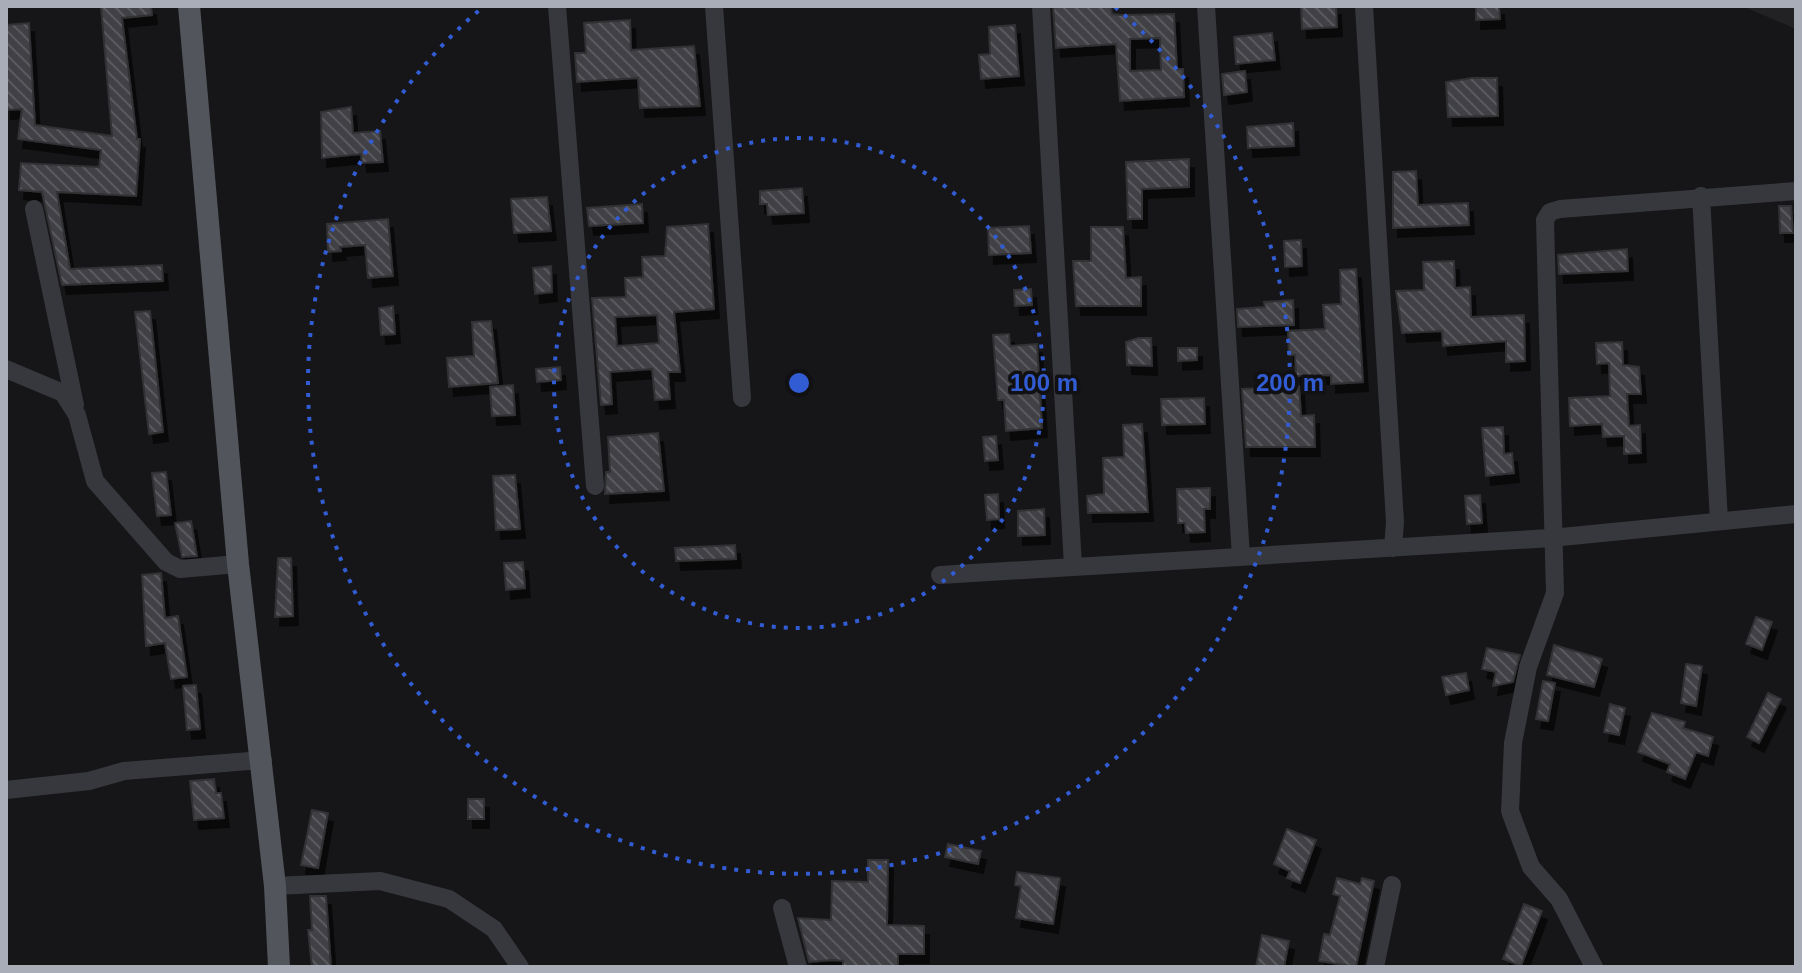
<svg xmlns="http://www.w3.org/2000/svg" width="1802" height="973" viewBox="0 0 1802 973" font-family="Helvetica,sans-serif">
<defs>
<pattern id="building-back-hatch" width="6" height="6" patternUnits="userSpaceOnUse" patternTransform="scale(2)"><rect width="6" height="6" fill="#404145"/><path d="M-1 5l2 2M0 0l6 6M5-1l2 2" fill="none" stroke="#595a5e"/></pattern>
<filter id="shadow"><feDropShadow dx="5" dy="9" stdDeviation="0" flood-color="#0009"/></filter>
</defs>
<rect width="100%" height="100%" fill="#161618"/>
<path fill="#222225" d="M 1743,6 L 1796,6 L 1796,29 L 1742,6 Z"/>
<path fill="url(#building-back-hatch)" stroke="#303034" stroke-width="2" fill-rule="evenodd" filter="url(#shadow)" d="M 101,6 L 151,6 L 152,15 L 122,18 L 137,139 L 140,139 L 136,196 L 57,192 L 70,269 L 162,265 L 163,281 L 62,285 L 42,192 L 19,190 L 21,163 L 99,167 L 101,150 L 18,139 L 22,109 L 6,110 L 6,25 L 29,23 L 35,125 L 112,136 Z
M 1053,6 L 1111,6 L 1112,14 L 1121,15 L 1174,14 L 1177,69 L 1183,69 L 1184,97 L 1120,101 L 1116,44 L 1056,48 ZM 1160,38 L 1161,70 L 1130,71 L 1130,39 Z
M 1301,6 L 1336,6 L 1337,27 L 1302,29 Z
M 1476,6 L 1499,6 L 1500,19 L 1476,20 Z
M 630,20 L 631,50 L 694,46 L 700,106 L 640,108 L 638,78 L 577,82 L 575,53 L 586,53 L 584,23 Z
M 1015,25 L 1019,76 L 981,79 L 979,55 L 990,54 L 989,27 Z
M 1272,33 L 1275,60 L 1236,64 L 1234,37 Z
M 1245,71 L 1247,92 L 1224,95 L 1222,74 Z
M 1472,78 L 1497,78 L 1498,116 L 1448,117 L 1446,82 Z
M 351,107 L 353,133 L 380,131 L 383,162 L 362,163 L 361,154 L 322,158 L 321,112 Z
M 1293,123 L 1294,146 L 1248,148 L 1247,127 Z
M 1189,159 L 1189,187 L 1142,189 L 1142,219 L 1128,219 L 1126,162 Z
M 1416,171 L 1418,205 L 1468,203 L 1469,225 L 1393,228 L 1393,172 Z
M 802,188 L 804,213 L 768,215 L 767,204 L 760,204 L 760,191 Z
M 547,197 L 551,231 L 514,233 L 511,199 Z
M 642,204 L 643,223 L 589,226 L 587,208 Z
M 1779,206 L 1791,206 L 1793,233 L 1780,233 Z
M 388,219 L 393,276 L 368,278 L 365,245 L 340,247 L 341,251 L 328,252 L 327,224 Z
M 708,224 L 714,309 L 674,312 L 680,372 L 668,372 L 670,399 L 655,400 L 652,369 L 610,372 L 612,404 L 601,405 L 592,298 L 626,297 L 625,278 L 643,277 L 642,257 L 665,256 L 667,227 ZM 657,315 L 659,343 L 617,346 L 615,317 Z
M 1029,226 L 1031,253 L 989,255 L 988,228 Z
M 1091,227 L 1123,227 L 1126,278 L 1141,277 L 1141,306 L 1076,306 L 1073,261 L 1091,261 Z
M 1301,240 L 1302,266 L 1285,267 L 1284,241 Z
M 1627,249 L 1628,271 L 1559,274 L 1558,255 Z
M 1454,261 L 1455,288 L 1470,287 L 1471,317 L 1524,315 L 1525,361 L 1506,362 L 1506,341 L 1443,346 L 1442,331 L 1402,333 L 1396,291 L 1424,290 L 1423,262 Z
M 551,266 L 552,292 L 535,294 L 533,268 Z
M 1356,269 L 1363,382 L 1331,384 L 1331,375 L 1296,376 L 1295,355 L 1289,355 L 1288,331 L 1325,329 L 1323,305 L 1341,304 L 1340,270 Z
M 1031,289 L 1032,305 L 1015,306 L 1014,290 Z
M 1293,300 L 1294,325 L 1238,327 L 1237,309 L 1265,307 L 1264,302 Z
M 393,306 L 395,334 L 381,335 L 379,308 Z
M 150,311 L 163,432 L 149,434 L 135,312 Z
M 491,321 L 498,383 L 449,387 L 447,358 L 474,356 L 472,322 Z
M 1009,334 L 1010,346 L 1037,344 L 1042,428 L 1006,431 L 1004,400 L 998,400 L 993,335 Z
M 1138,338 L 1151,338 L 1152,366 L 1127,365 L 1126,342 Z
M 1622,342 L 1623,365 L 1639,367 L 1641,394 L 1627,394 L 1629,426 L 1640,425 L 1641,453 L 1624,454 L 1624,436 L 1603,437 L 1602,424 L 1570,426 L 1569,398 L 1610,396 L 1609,363 L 1597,364 L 1596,343 Z
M 1178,348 L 1197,348 L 1197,360 L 1178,361 Z
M 560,367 L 561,380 L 537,382 L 536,369 Z
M 513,385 L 515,415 L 492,416 L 490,387 Z
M 1299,386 L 1301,416 L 1314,415 L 1315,447 L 1246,447 L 1242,389 Z
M 1204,398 L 1205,424 L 1162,425 L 1161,399 Z
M 1142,424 L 1148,512 L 1088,513 L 1087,496 L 1104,494 L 1103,458 L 1124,457 L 1123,425 Z
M 1503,427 L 1504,454 L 1512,453 L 1514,473 L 1486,476 L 1482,428 Z
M 658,433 L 664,491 L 605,494 L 606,472 L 610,472 L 608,437 Z
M 996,436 L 998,460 L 985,461 L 983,437 Z
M 166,472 L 171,515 L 157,516 L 152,473 Z
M 515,475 L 520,529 L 496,530 L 493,476 Z
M 1210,488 L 1210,509 L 1204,509 L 1205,532 L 1186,533 L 1185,523 L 1178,523 L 1177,489 Z
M 998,494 L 999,519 L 987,520 L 985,495 Z
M 1480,495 L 1482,523 L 1467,524 L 1465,496 Z
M 1044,509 L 1045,535 L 1018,536 L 1018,511 Z
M 191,521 L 197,556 L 182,557 L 175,523 Z
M 735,545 L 736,559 L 676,561 L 675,548 Z
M 278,558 L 291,558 L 293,616 L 275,617 Z
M 523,562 L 525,588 L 506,590 L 504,563 Z
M 161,573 L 165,618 L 178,616 L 187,677 L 171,679 L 165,643 L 146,646 L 142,575 Z
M 1756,617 L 1772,622 L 1762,650 L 1746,644 Z
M 1554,645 L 1602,659 L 1594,687 L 1547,675 Z
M 1487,648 L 1520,655 L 1513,682 L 1493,686 L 1496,672 L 1482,669 Z
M 1686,664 L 1702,666 L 1696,706 L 1681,703 Z
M 1466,673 L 1469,690 L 1446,695 L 1442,677 Z
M 1543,681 L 1555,683 L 1548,721 L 1536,719 Z
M 196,685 L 200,729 L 187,730 L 183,686 Z
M 1768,693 L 1781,699 L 1759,743 L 1747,737 Z
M 1610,704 L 1625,708 L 1619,735 L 1604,732 Z
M 1652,713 L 1685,722 L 1683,728 L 1713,737 L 1708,756 L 1696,752 L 1685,779 L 1667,772 L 1670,764 L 1638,752 Z
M 214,779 L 216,793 L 221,793 L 224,818 L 194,820 L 190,781 Z
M 468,799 L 484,799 L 484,819 L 468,819 Z
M 312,810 L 328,813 L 318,868 L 301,865 Z
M 1287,829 L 1316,840 L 1300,883 L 1287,878 L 1290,871 L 1274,864 Z
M 948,844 L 981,851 L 978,864 L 945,857 Z
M 868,860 L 888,860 L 887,925 L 924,926 L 924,954 L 898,954 L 898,967 L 843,967 L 843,961 L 833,960 L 809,962 L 798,918 L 831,920 L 832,881 L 868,882 Z
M 1017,872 L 1060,878 L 1053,924 L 1016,918 L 1021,886 L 1015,885 Z
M 1337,878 L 1360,884 L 1362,878 L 1374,881 L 1356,967 L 1319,961 L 1324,934 L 1330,935 L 1340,896 L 1333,894 Z
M 310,896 L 326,896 L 331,967 L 312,967 L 308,930 L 312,930 Z
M 1524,904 L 1542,911 L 1521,966 L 1503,959 Z
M 1262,935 L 1289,941 L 1284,967 L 1256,967 Z"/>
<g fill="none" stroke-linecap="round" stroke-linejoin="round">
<path stroke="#37383d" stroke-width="18" d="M 557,6 L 595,486
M 714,6 L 742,398
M 1041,6 L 1073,566
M 1206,6 L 1241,557
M 1364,6 L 1395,522 L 1393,548
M 1701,196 L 1719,521
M 34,209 L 75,405
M 6,369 L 63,393 L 77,415 L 95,481 L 166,562 L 180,569 L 238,564
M 940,575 L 1551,538 L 1796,514
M 6,790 L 89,781 L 124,771 L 263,760
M 275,886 L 380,881 L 449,899 L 494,929 L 520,967
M 782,908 L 798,967
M 1375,967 L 1392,885
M 1594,967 L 1559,899 L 1531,867 L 1510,811 L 1513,743 L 1528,667 L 1555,593 L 1545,220 L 1550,212 L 1560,209 L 1796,191"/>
<path stroke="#53555c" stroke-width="22" d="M 189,6 L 238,564 L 275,886 L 279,967"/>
</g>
<g fill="none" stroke="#325cd3" stroke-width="4" stroke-dasharray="4 8">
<circle cx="799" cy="383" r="245"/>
<path d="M1115 7A491 491 0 1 1 483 7"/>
</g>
<circle cx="799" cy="383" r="12" fill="#325cd3" stroke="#111113" stroke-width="4"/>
<g font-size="24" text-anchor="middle" font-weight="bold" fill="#325cd3" stroke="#111113" stroke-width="7" stroke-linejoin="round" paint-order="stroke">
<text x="1044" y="391">100 m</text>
<text x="1290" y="391">200 m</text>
</g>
<rect width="1802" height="973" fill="none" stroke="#a8adb8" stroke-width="16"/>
</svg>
